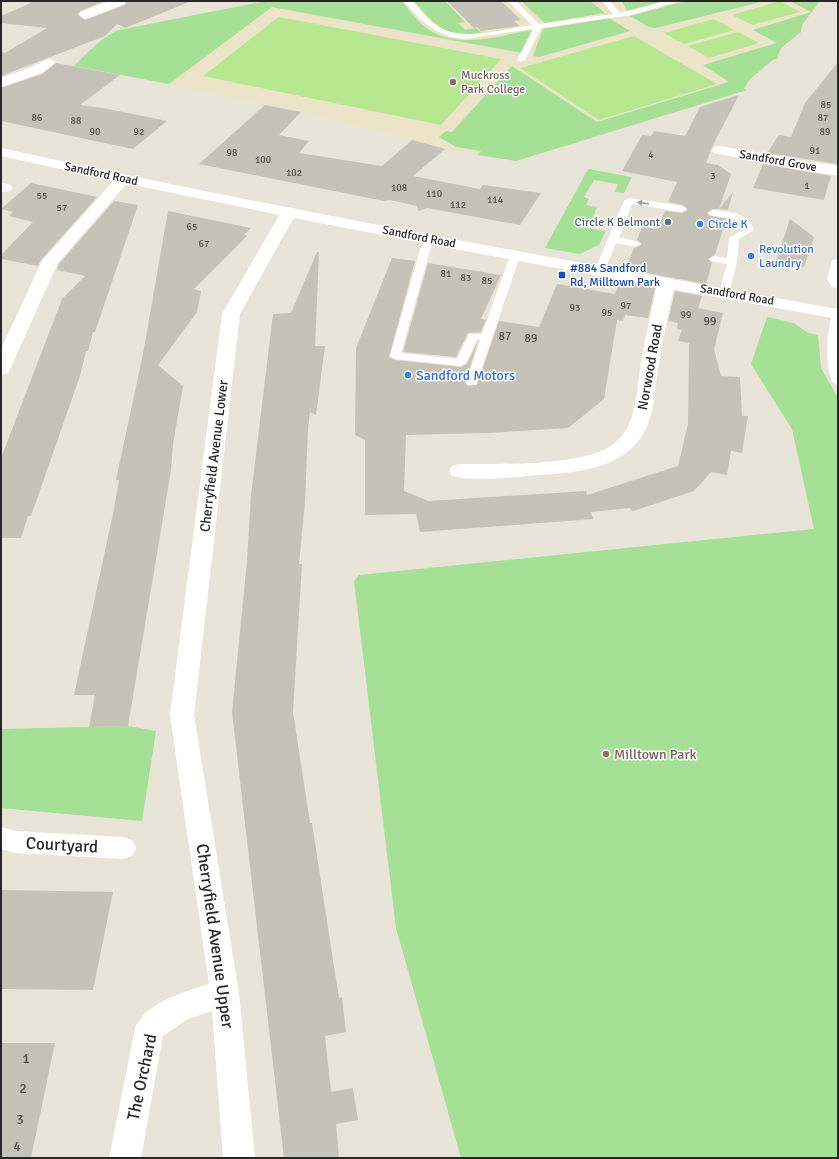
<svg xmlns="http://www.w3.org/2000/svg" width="839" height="1159" viewBox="0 0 839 1159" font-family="Signika,sans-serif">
<rect width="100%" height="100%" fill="#e9e4d8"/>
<path fill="#ebe4c8" d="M 266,1 L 820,1 L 802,25 L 801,32 L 781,48 L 777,59 L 774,59 L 749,80 L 744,89 L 747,90 L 516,161 L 445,149 L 302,111 L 74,66 L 97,43 L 106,35 L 119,30 Z"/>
<path fill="#a6df96" d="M 266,1 L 402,1 C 409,10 417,21 427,28 C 456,50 499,36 532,30 L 522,53 L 272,7 L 169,84 L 74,66 C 89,52 100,38 119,30 Z
M 414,1 L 445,1 L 465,22 L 458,23 L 465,30 L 476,28 L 482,33 C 445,40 436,25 414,1 Z
M 527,1 L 590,1 L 605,13 L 545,23 L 522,2 Z
M 622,1 L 663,1 L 627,11 Z
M 686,1 L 765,1 L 655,28 L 649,27 L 630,16 Z
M 790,1 L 820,1 L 802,25 L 801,32 L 781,48 L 777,59 L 774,59 L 749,80 L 744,89 L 747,90 L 516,161 L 477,155 L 481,151 L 456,147 L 439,137 L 446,131 L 452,132 L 512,66 L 597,122 L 729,82 L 703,65 L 777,43 L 753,30 L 811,12 Z
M 609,18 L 630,31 L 539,57 L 533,56 L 543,29 Z
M 588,169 L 632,177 L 624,193 L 615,192 L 618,184 L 594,180 L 584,197 L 589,199 L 586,205 L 597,207 L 588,228 L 606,231 L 599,245 L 580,254 L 545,248 Z
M 767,317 L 794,323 L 808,333 L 818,335 L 821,368 L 838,398 L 838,1158 L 461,1158 L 396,928 L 354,581 L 359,575 L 814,529 L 792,429 L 751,364 Z
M 128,726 L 156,731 L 142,821 L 1,808 L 1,729 Z"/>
<path fill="#b8e791" d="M 780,1 L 800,12 L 753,25 L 732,15 Z
M 279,17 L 501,59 L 441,125 L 203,76 Z
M 714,19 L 734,30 L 684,44 L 664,33 Z
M 738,32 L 759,43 L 709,58 L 688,46 Z
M 634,36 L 717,84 L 599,120 L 520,68 Z"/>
<path fill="#c5c2b7" d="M 35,1 L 105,1 L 80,11 L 78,15 L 85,20 L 125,5 L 127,1 L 189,1 L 189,2 L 125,28 L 117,24 L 105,36 L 1,76 L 1,52 L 5,53 L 47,28 L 1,23 L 1,16 Z
M 447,1 L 501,1 L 521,20 L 514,21 L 520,26 L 481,31 L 477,27 L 474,28 Z
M 838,62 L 838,164 L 767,153 L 779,135 L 791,137 L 805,103 Z
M 56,63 L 120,75 L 80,105 L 108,109 L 167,121 L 133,149 L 1,121 L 1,88 L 42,74 Z
M 739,95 L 711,149 L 706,163 L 718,165 L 731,174 L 719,209 L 712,209 L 707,213 L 710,216 L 726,219 L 715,255 L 708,259 L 712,263 L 706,284 L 625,269 L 634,248 L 642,244 L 637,240 L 642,227 L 657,229 L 665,211 L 682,213 L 688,210 L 683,205 L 668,202 L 677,182 L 622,171 L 642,135 L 651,136 L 654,131 L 685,136 L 700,107 Z
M 265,105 L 301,112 L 279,135 L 309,141 L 299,153 L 382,166 L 412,140 L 445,149 L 413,176 L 480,189 L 483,185 L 541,193 L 520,225 L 427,208 L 419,211 L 417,206 L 390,200 L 384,201 L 199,164 Z
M 763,164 L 831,176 L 824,200 L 753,188 Z
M 31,183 L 97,197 L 41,260 L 38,266 L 1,259 L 1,255 L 33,222 L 9,216 L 13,212 L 1,209 Z
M 733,192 L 728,210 L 719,209 Z
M 114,201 L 138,205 L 95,332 L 93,332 L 88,351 L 86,351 L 80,376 L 31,516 L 28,516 L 21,538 L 1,538 L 1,458 L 62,299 L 85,276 L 57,270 L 59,264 Z
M 168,211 L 251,228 L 244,235 L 247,236 L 194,289 L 201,291 L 197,312 L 158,365 L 183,386 L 173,444 L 171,470 L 128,726 L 89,727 L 95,695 L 74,695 L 114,509 L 119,480 L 116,480 L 143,354 Z
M 790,219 L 814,237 L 804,267 L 776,261 Z
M 317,252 L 319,252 L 315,346 L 325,346 L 316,415 L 310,412 L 308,429 L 305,502 L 299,564 L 302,564 L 293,712 L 310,823 L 312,823 L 332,954 L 339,998 L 342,997 L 346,1032 L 325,1036 L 331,1092 L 353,1088 L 358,1120 L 336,1124 L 339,1158 L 284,1158 L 232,712 L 247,561 L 251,495 L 273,314 L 291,313 Z
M 392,258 L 415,261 L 389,357 L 395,360 L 461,367 L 467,364 L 478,341 L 465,383 L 468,386 L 477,385 L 499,321 L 539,327 L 557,284 L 615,294 L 620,281 L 655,288 L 648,318 L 625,315 L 623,321 L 617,320 L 604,399 L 588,412 L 568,428 L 488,433 L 406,435 L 404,491 L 429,501 L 586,491 L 587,495 L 678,466 L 688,424 L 689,343 L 678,341 L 682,330 L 677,329 L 678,323 L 668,321 L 675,291 L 702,296 L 698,308 L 723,313 L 714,349 L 721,376 L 740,377 L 742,416 L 748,416 L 742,453 L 731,451 L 727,475 L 711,472 L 694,491 L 633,511 L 630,508 L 591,512 L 593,519 L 420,532 L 416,514 L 365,515 L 365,440 L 355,435 L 356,348 Z
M 428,263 L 501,275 L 481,319 L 486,320 L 481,332 L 468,333 L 456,357 L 403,352 Z
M 1,890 L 113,892 L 93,990 L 1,989 Z
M 1,1043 L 55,1043 L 31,1158 L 1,1158 Z"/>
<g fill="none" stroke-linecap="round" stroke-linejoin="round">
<path fill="#fff" fill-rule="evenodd" d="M 404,1 L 412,1 C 421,11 429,22 441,28 C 464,41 506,29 532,25 L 508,1 L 516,1 L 539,24 L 613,14 L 602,1 L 610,1 L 620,13 L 667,1 L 679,1 L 632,15 L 541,28 L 525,60 L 521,62 L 517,60 L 533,29 L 464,39 C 437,36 421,22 404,1 Z
M 629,198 L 682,206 L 687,209 L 682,212 L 632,204 L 619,237 L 639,242 L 641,244 L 636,247 L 616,243 L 604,272 L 599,275 L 595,274 L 594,272 L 624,201 Z
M 713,210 C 729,212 748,212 754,230 L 739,239 L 737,262 L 729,293 L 724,296 L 719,293 L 727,264 L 711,261 L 709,259 L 714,256 L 727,258 L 729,238 L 744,229 C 739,215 721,218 710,215 L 708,213 Z
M 430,236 L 435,239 L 430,250 L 401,353 L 457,359 L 469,334 L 482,334 L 510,256 L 515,253 L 520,256 L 476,385 L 468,385 L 466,383 L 480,340 L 477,339 L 466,363 L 461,366 L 395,359 L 390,356 L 420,250 L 427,237 Z
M 837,310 L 838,310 L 838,385 L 832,382 C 824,359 827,337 832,313 Z"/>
<path fill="#fff" fill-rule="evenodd" d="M 109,1 L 126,1 L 124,4 L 89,18 L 85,19 L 79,15 L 81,12 Z
M 48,59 L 53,60 L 55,63 L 42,73 L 1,87 L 1,78 L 32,67 Z
M 719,146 L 838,166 L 838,176 L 714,153 L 712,150 L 714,147 Z
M 123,174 L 128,176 L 131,179 L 128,182 L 58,263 L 10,369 L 8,373 L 1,375 L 1,349 L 42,261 L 118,176 Z
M 1,182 L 10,185 L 13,188 L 10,191 L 1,192 Z
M 289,207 L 295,209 L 297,212 L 240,314 L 194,715 L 239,993 L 255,1158 L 223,1158 L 212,1011 L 188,1019 L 163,1036 L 141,1158 L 109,1158 L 135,1028 C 146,1002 184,992 209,984 L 170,715 L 222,314 L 281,212 L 283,209 Z
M 666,278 L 672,279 L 675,283 C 669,312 662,341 658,370 C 655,386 655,402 650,418 C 635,467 585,472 540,475 C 515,477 475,482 452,476 L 449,471 L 452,466 L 459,464 C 496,464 589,467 616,442 C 639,422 636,385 642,357 C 646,332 653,308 657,283 L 660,279 Z
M 1,827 L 15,831 L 123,837 L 132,840 L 136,848 L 132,856 L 123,859 L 15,853 L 1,849 Z"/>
<path fill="#fff" fill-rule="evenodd" d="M 838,259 L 838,288 L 832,287 L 827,279 L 832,260 Z"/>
<path fill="#fff" fill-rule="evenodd" d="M 1,148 C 278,209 558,259 838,309 L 838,319 C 558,269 278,218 1,156 Z"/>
</g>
<defs><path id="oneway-solid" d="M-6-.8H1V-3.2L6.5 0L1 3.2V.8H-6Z"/></defs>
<use fill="#9e9e9e" href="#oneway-solid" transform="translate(643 203) rotate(-172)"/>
<g fill="#8d6e63" stroke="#fff" stroke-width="1.5">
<circle cx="453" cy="82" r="4"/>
<circle cx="606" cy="754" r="4"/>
</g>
<circle fill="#5c6f8a" stroke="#fff" stroke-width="1.5" cx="668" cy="222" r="4"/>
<g fill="#3f7fe0" stroke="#fff" stroke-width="1.5">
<circle cx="700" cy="224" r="4"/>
<circle cx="751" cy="256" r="4"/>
<circle cx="408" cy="375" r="4"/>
</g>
<rect fill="#1a4fb4" stroke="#fff" stroke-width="1.5" x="558" y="271" width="8" height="8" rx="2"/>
<g text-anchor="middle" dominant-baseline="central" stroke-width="3" stroke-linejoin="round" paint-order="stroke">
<g font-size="10" fill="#4e4e4b">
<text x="826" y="105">85</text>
<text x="37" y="118">86</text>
<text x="823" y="118">87</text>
<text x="76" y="121">88</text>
<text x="95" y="132">90</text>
<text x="139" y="132">92</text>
<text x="825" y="132">89</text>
<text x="815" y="151">91</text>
<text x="232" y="153">98</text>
<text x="651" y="155">4</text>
<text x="263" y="160">100</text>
<text x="294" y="173">102</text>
<text x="713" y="176">3</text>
<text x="807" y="186">1</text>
<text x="399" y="188">108</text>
<text x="434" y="194">110</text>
<text x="42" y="196">55</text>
<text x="495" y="200">114</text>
<text x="458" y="205">112</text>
<text x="62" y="208">57</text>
<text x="192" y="227">65</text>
<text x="204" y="244">67</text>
<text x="446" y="274">81</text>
<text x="466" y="278">83</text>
<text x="487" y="281">85</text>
<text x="626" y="306">97</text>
<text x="575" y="308">93</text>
<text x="607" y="313">95</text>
<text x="686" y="315">99</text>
</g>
<g font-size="12" fill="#785e54" stroke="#fff" text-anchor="start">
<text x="461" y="75">Muckross<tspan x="461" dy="14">Park College</tspan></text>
</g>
<g font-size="12" fill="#272727" stroke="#fff">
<text transform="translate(778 161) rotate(10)">Sandford Grove</text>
<text transform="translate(101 174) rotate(12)">Sandford Road</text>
<text transform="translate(419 237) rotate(11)">Sandford Road</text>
<text transform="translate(737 295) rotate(10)">Sandford Road</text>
</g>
<g font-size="12" fill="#4e5e75" stroke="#fff" text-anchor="end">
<text x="660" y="222">Circle K Belmont</text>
</g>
<g font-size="12" fill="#366cbe" stroke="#fff" text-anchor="start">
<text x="708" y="224">Circle K</text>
<text x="759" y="249">Revolution<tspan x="759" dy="14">Laundry</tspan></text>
</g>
<g font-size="12" fill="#164399" stroke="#fff" text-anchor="start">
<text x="570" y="268">#884 Sandford<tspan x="570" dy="14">Rd, Milltown Park</tspan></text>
</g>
<g font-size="12" fill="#4e4e4b">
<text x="710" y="321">99</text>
<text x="505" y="336">87</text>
<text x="531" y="338">89</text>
</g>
<g font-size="14" fill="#272727" stroke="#fff">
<text transform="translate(650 367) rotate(-80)">Norwood Road</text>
<text transform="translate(214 456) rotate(-83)">Cherryfield Avenue Lower</text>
</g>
<g font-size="14" fill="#366cbe" stroke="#fff" text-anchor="start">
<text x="416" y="375">Sandford Motors</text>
</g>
<g font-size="14" fill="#785e54" stroke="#fff" text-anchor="start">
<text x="614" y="754">Milltown Park</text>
</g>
<g font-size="14" fill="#4e4e4b">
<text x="26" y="1058">1</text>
<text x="23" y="1088">2</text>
<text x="20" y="1119">3</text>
<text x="17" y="1146">4</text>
</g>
<g font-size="17" fill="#272727" stroke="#fff">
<text transform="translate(62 845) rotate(3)">Courtyard</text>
<text transform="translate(215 936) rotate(82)">Cherryfield Avenue Upper</text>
<text transform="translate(142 1077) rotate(-78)">The Orchard</text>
</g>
</g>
<rect width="839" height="1159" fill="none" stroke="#272727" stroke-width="4"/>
</svg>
